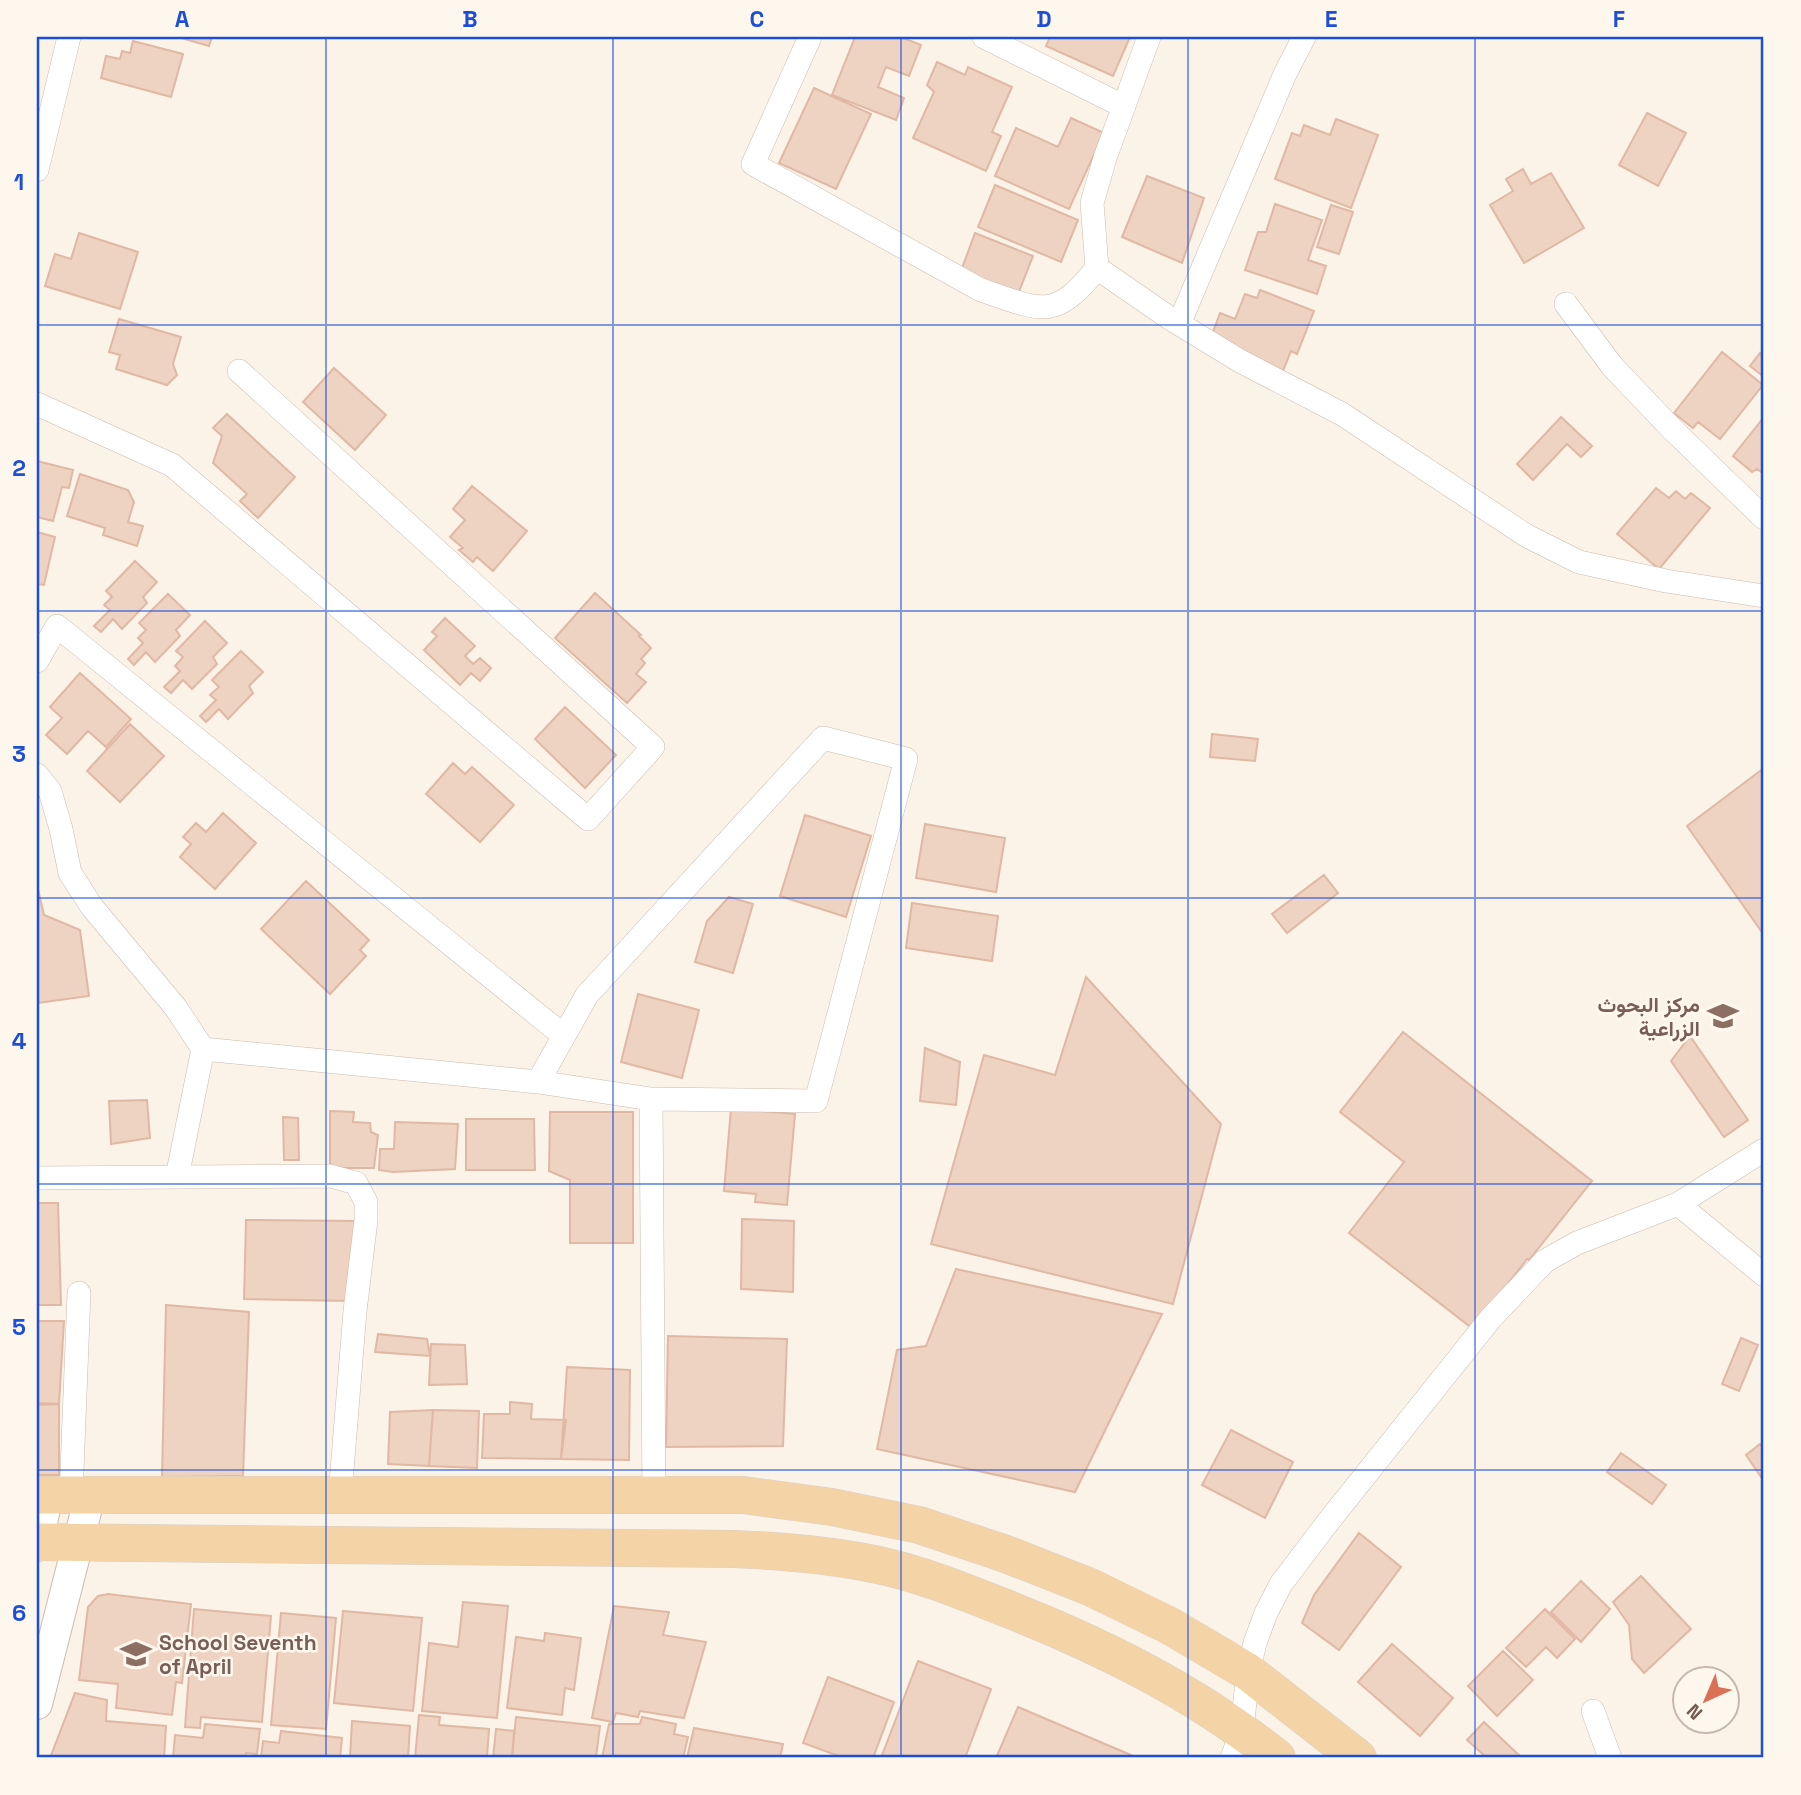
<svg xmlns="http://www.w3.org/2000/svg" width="1801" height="1795" viewBox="0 0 1801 1795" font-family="'Space Grotesk',Vazirmatn,sans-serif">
<rect width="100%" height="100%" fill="#fbf3e8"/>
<path fill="#eed2c2" stroke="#e0b8a3" stroke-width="2" d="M 178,37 L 212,37 L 209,46 Z
M 855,37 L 901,37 L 921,45 L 909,76 L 886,67 L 878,87 L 904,98 L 896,120 L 832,95 Z
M 1050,37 L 1130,37 L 1113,76 L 1046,46 Z
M 133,41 L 183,54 L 171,97 L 101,78 L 106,56 L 120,59 L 122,51 L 130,53 Z
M 937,62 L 965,75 L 968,67 L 1012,87 L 992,132 L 1001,136 L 986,171 L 913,138 L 934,92 L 927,85 Z
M 814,88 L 871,114 L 836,189 L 779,163 Z
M 1647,113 L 1686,133 L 1658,186 L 1619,165 Z
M 1071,118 L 1104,133 L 1069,209 L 995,176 L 1016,128 L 1058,147 Z
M 1336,119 L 1378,135 L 1351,208 L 1275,179 L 1292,133 L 1300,136 L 1304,125 L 1330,135 Z
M 1523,169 L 1531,184 L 1551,173 L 1584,228 L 1524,263 L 1490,205 L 1513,191 L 1506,179 Z
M 1147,176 L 1204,198 L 1182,263 L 1122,237 Z
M 995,185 L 1078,220 L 1061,262 L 978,227 Z
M 1275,204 L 1322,220 L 1308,260 L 1326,266 L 1317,294 L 1245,270 L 1258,232 L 1266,232 Z
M 1331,205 L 1353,212 L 1339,254 L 1317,247 Z
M 79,233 L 138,252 L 120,309 L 45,286 L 55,254 L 71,259 Z
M 975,233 L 1033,256 L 1018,294 L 961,271 Z
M 1260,290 L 1314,311 L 1297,354 L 1291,351 L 1283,371 L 1209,343 L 1220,313 L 1235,319 L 1245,294 L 1257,298 Z
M 119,319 L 181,337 L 173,364 L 177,375 L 167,385 L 116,369 L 120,355 L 109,352 Z
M 1722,352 L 1763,385 L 1720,439 L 1698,422 L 1693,428 L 1674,413 Z
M 1760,353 L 1764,356 L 1764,377 L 1750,366 Z
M 334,368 L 386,415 L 355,450 L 303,402 Z
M 227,414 L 295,477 L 258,518 L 240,501 L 247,494 L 213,463 L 222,436 L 213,428 Z
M 1561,417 L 1592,446 L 1581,457 L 1567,444 L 1533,480 L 1517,464 Z
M 1764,417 L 1764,474 L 1757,469 L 1752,472 L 1733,456 Z
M 37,461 L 73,470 L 69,488 L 62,487 L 53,521 L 37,517 Z
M 80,474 L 128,490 L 134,502 L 128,522 L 143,526 L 137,546 L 103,535 L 105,528 L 67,516 Z
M 472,486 L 527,531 L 493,571 L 477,557 L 473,562 L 459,550 L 463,548 L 450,537 L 465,520 L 453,509 Z
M 1656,488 L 1669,498 L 1676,491 L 1685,499 L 1691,493 L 1710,508 L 1659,569 L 1617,534 Z
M 37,532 L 55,537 L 44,585 L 37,584 Z
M 135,561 L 157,582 L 143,597 L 147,603 L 122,629 L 113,619 L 101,632 L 94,626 L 110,610 L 104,605 L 112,597 L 106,591 Z
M 595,593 L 641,635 L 639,636 L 651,648 L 641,659 L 645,663 L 636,674 L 646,682 L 627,703 L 555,638 Z
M 168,594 L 190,615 L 176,630 L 180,636 L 155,662 L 146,652 L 134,665 L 128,659 L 143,643 L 138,638 L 146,630 L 139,623 Z
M 445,618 L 475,646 L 465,656 L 473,664 L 480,658 L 491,668 L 480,681 L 471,673 L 460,685 L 424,650 L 437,636 L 432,632 Z
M 205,621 L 227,643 L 213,657 L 217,664 L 192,689 L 183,680 L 171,693 L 164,687 L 180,671 L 175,666 L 183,657 L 176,651 Z
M 241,651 L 263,672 L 249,686 L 253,693 L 228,719 L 219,709 L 206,722 L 200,716 L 216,700 L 210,695 L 219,687 L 212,680 Z
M 80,673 L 131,719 L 106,747 L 88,731 L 67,754 L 46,735 L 62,718 L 50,707 Z
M 565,707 L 616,755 L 585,788 L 535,739 Z
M 130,724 L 164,756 L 120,802 L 87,771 Z
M 1212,734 L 1258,739 L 1255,761 L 1210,757 Z
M 453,763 L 465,774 L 472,767 L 514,805 L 480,842 L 426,794 Z
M 1764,768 L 1764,935 L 1687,826 Z
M 223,813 L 256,843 L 215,889 L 180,857 L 191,844 L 183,837 L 196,823 L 206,832 Z
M 805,815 L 871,836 L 846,917 L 780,896 Z
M 925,824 L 1005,838 L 996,892 L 916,878 Z
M 1324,875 L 1338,893 L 1287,933 L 1272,914 Z
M 306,881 L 369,940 L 360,950 L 366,956 L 330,994 L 261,929 Z
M 37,885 L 44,915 L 80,930 L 89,996 L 37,1003 Z
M 729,897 L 753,904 L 733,973 L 695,962 L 707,921 Z
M 912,903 L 998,916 L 992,961 L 906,948 Z
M 1086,977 L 1221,1124 L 1173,1304 L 931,1244 L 984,1055 L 1055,1075 Z
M 638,994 L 699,1010 L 682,1078 L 621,1062 Z
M 1403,1032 L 1592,1181 L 1529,1260 L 1527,1259 L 1473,1329 L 1349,1233 L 1404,1162 L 1340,1112 Z
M 1690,1036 L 1748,1120 L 1724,1137 L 1671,1061 Z
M 925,1048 L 960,1062 L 956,1105 L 920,1101 Z
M 147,1100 L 150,1138 L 111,1144 L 109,1101 Z
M 731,1108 L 795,1114 L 787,1205 L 755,1202 L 756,1194 L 724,1191 Z
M 330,1111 L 354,1112 L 353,1122 L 370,1123 L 371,1132 L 378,1135 L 374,1168 L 330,1168 Z
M 550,1112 L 633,1112 L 633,1243 L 570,1243 L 570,1180 L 549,1171 Z
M 283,1117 L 298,1118 L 299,1160 L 284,1160 Z
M 466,1119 L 534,1119 L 535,1170 L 466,1170 Z
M 395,1122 L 458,1124 L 455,1169 L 393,1172 L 379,1170 L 380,1149 L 394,1149 Z
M 37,1203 L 58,1203 L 61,1305 L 37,1305 Z
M 742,1219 L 794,1221 L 793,1292 L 741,1289 Z
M 246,1220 L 355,1221 L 348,1301 L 244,1299 Z
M 956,1269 L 1162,1314 L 1075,1492 L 877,1449 L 897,1350 L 926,1346 Z
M 166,1305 L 249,1312 L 243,1476 L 162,1477 Z
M 37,1321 L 64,1321 L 59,1404 L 37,1403 Z
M 378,1334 L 427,1339 L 430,1356 L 375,1352 Z
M 668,1336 L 787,1339 L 783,1446 L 666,1447 Z
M 1741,1338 L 1758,1345 L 1739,1391 L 1722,1384 Z
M 431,1344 L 465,1345 L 467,1384 L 429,1385 Z
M 567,1367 L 630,1370 L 629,1460 L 561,1459 Z
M 510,1402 L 532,1404 L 531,1419 L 566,1420 L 561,1459 L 482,1458 L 484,1414 L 510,1414 Z
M 59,1404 L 59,1475 L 37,1475 L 37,1405 Z
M 433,1410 L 429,1466 L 388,1464 L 390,1412 Z
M 433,1410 L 479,1411 L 477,1468 L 429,1466 Z
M 1231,1430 L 1293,1462 L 1265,1518 L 1202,1485 Z
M 1760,1444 L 1764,1450 L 1764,1474 L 1761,1477 L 1746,1455 Z
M 1621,1453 L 1666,1485 L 1652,1504 L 1607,1472 Z
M 1359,1533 L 1401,1567 L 1339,1650 L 1302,1623 L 1314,1595 Z
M 1641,1576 L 1691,1629 L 1644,1673 L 1632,1659 L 1629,1625 L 1613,1602 Z
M 1581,1581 L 1610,1609 L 1581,1642 L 1551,1612 Z
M 108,1594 L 191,1604 L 182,1683 L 176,1682 L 172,1715 L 116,1708 L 118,1684 L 79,1680 L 88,1607 L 98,1596 Z
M 463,1602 L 508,1606 L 497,1718 L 422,1711 L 429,1643 L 458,1647 Z
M 614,1606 L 669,1612 L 663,1635 L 706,1642 L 684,1718 L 640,1711 L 638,1717 L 616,1713 L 613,1722 L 592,1718 Z
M 194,1609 L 271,1616 L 262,1722 L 201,1717 L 200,1728 L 185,1727 Z
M 1545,1609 L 1575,1639 L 1557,1658 L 1546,1647 L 1526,1667 L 1506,1648 Z
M 343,1611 L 422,1618 L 413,1711 L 334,1703 Z
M 281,1613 L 336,1618 L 326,1729 L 271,1725 Z
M 545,1633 L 581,1638 L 574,1690 L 565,1688 L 562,1715 L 507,1708 L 516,1637 L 544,1641 Z
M 1392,1644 L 1453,1698 L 1420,1736 L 1358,1682 Z
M 1503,1651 L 1533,1680 L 1497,1716 L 1468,1686 Z
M 918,1661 L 991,1689 L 965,1758 L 881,1758 Z
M 828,1677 L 894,1702 L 873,1758 L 844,1758 L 803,1743 Z
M 75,1693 L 107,1700 L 106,1721 L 166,1726 L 164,1758 L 50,1758 Z
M 1018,1707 L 1138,1758 L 996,1758 Z
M 419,1715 L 440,1717 L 439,1725 L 489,1729 L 487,1758 L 415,1758 Z
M 516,1717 L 600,1726 L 596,1757 L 512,1758 Z
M 642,1717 L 676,1724 L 674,1734 L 688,1737 L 683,1758 L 602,1758 L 609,1724 L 640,1724 Z
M 352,1721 L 410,1726 L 408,1758 L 350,1758 Z
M 1484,1722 L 1522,1758 L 1487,1758 L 1467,1740 Z
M 205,1724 L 260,1729 L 257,1754 L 246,1753 L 245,1758 L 173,1758 L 175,1735 L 203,1738 Z
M 694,1728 L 783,1744 L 780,1758 L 687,1758 Z
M 496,1729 L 514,1731 L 512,1758 L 493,1758 Z
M 281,1731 L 342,1738 L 340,1758 L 261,1758 L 263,1741 L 279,1743 Z"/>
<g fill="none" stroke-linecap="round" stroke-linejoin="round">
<defs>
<path id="minor" d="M 810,37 L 753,164 L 981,290 C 1041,310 1054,322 1097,268 L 1092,203 L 1105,158 L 1149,37
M 984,37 L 1123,106
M 37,170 L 69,37
M 1097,268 L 1171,319 L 1240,361 L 1342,414 L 1527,536 L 1579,562 L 1666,581 L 1764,596
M 1566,304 L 1612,366 L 1672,429 L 1764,518
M 1179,324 L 1285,74 L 1304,37
M 37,404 L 172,465 L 588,819 L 653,747 L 239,371
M 37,661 L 57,626 L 564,1036
M 37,775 L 50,791 L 61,829 L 70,873 L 92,907 L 176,1008 L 203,1049
M 538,1082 L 587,995 L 823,738 L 906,759 L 816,1101 L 651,1099
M 177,1177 L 203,1049 L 538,1082 L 651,1099 L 654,1496
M 37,1178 L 330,1176 L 356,1183 L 366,1202 L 366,1220 L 355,1311 L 340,1495
M 1678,1204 L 1764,1275
M 71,1496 L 79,1293
M 1593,1711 L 1610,1758
M 1232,1758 L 1242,1730 L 1248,1672 L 1255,1643 L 1266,1613 L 1281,1584 L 1328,1522 L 1491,1318 L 1545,1261 L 1577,1243 L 1678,1204 L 1764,1150"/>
<path id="tertiary" d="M 37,1546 L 48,1495
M 37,1704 L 90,1496"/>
<path id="primary" d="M 37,1495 L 743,1495 L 832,1507 L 919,1525 L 1006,1554 L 1090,1587 L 1170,1626 L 1248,1672 L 1358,1758
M 37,1542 L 734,1549 C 786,1551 836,1555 887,1567 C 925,1576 962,1591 998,1605 C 1098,1644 1194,1691 1277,1758"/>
</defs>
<use href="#minor" stroke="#ccbbaf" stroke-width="24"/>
<use href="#tertiary" stroke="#ccbbaf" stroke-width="32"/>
<use href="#primary" stroke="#d8d1cd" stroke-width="38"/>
<use href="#minor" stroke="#fff" stroke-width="23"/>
<use href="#tertiary" stroke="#fff" stroke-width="30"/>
<use href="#primary" stroke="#f4d4a6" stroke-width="37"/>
</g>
<path fill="none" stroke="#1d4ed8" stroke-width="2" stroke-opacity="0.55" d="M 326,37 L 326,1758M 613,37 L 613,1758M 901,37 L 901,1758M 1188,37 L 1188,1758M 1475,37 L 1475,1758M 37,325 L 1764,325M 37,611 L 1764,611M 37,898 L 1764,898M 37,1184 L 1764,1184M 37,1470 L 1764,1470"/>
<defs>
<symbol id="university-bare" viewBox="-9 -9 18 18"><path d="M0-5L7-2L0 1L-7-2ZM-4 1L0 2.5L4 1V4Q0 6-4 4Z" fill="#8d6e63" stroke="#fef7ee" stroke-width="2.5" paint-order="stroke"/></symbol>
<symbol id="school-bare" viewBox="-9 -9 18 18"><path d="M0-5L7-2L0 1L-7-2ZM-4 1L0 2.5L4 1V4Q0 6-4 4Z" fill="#8d6e63" stroke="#fef7ee" stroke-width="2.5" paint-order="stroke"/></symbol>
</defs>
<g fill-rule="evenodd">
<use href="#university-bare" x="1701" y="994" width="44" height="44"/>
<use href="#school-bare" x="114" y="1632" width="44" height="44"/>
</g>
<g text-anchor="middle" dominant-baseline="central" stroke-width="5" stroke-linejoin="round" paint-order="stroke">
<g font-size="21" font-weight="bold" fill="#785e54" stroke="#fef7ee" text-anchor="end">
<text x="1700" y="1004">مركز البحوث<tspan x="1700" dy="24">الزراعية</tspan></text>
<text x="159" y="1642" text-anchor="start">School Seventh<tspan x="159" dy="24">of April</tspan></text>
</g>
</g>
<rect width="1801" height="1795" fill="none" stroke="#fef7ee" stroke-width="77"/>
<g transform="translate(1706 1700) rotate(224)"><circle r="33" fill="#fef7ee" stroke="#c6b8ae" stroke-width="2"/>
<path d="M0-5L12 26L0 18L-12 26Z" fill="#db7057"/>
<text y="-10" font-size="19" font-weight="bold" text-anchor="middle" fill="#735a4e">N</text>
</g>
<rect x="38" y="38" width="1724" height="1718" fill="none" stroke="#1d4ed8" stroke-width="2.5"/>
<g font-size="23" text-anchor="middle" font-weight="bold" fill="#1d4ed8">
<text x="182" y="27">A</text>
<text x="470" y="27">B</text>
<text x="757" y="27">C</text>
<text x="1044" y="27">D</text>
<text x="1331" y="27">E</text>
<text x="1619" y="27">F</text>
<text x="19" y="190">1</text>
<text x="19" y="476">2</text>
<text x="19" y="762">3</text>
<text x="19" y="1049">4</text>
<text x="19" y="1335">5</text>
<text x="19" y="1621">6</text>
</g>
</svg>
